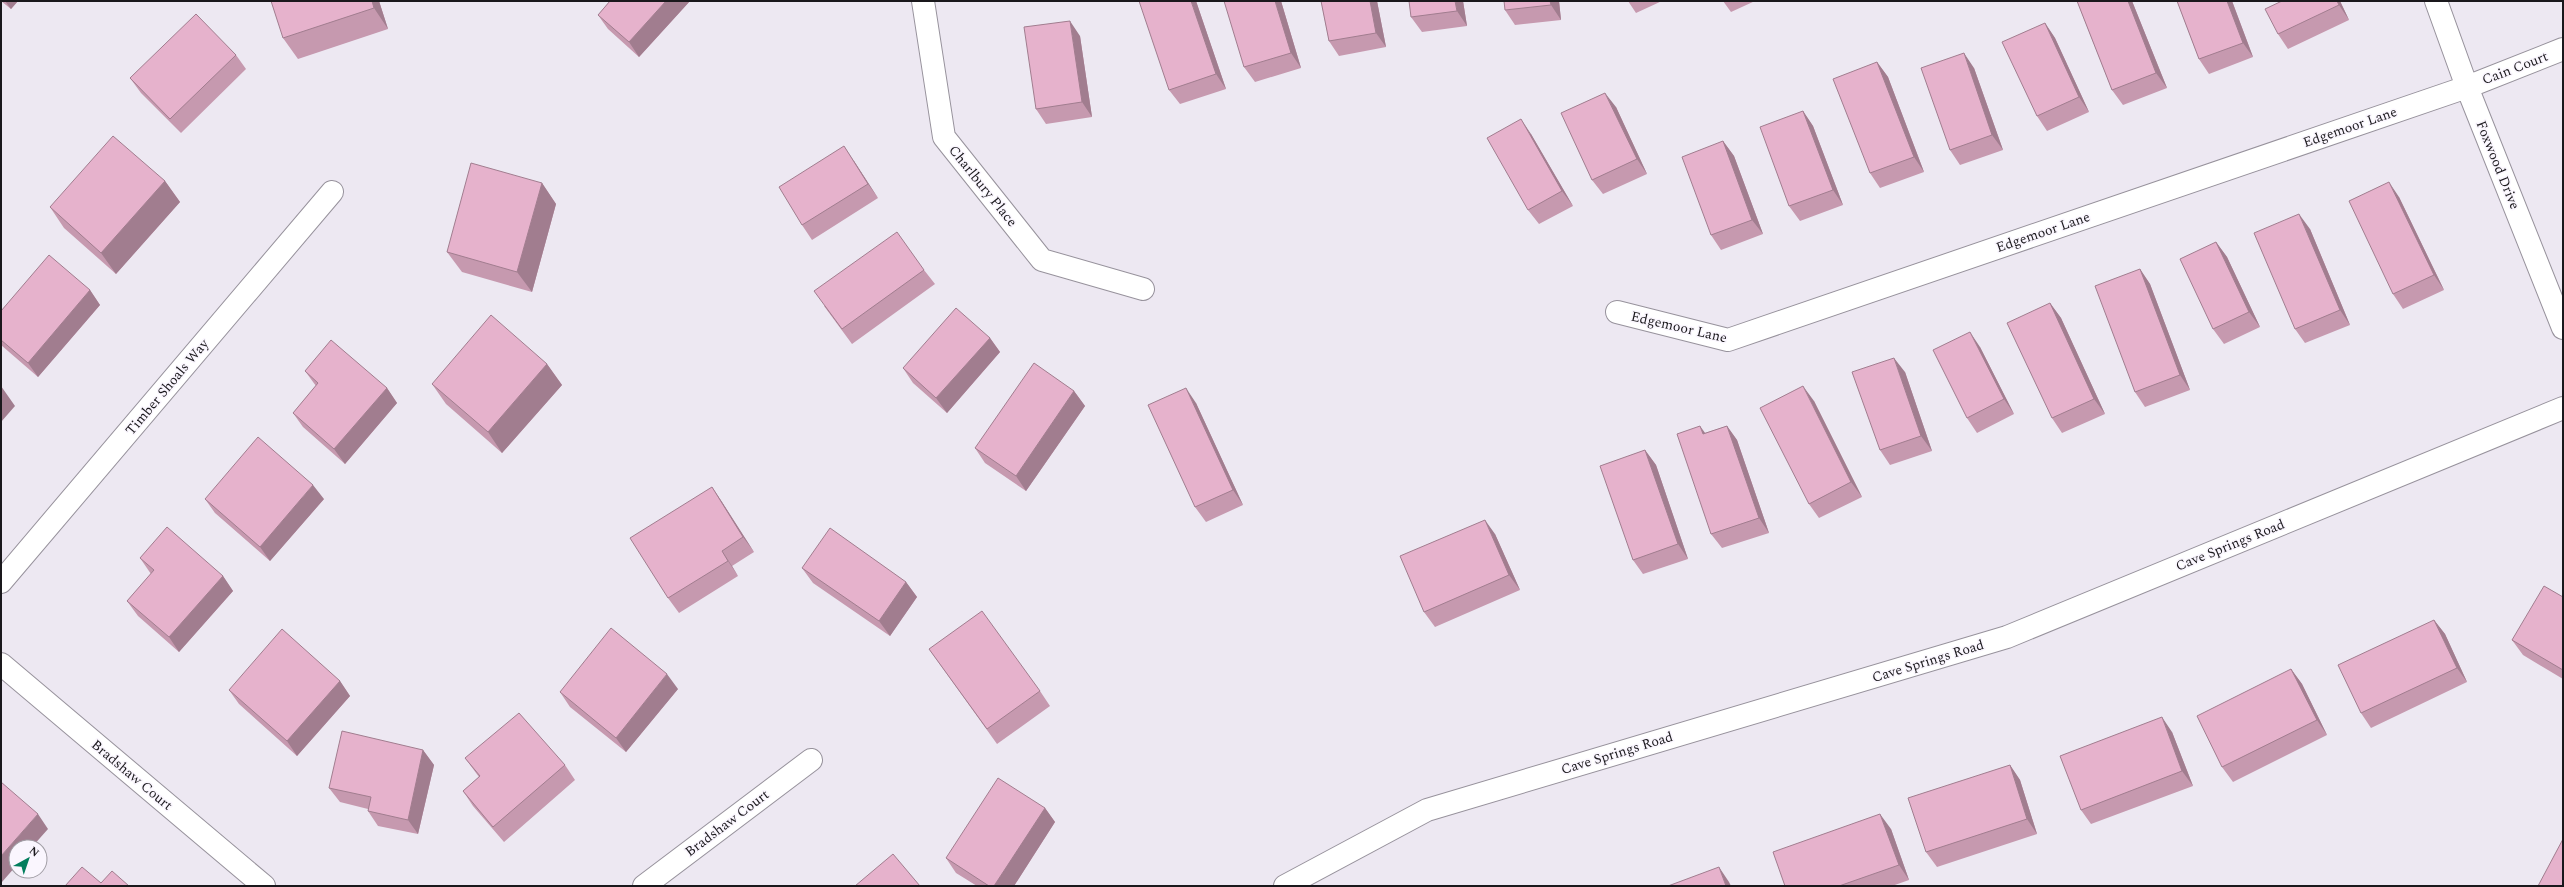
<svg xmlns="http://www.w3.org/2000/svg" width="2564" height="887" viewBox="0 0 2564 887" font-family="Spectral,serif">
<rect width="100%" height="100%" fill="#ede8f2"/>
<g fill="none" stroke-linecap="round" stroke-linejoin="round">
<defs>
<path id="minor" d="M 923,1 L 944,137 L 1042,260 L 1143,289
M 2436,1 L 2467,87 L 2563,328
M 1617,312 L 1728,340 L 2467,87 L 2563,49
M 1,582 L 332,192
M 1,664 L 264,886
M 644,886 L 811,760
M 1285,886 L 1427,810 L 2007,637 L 2563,408"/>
</defs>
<use href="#minor" stroke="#97929c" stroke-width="24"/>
<use href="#minor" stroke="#fff" stroke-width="22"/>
</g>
<path fill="#c699af" d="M 1,1 L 18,1 L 11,9 Z
M 379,1 L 388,29 L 298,59 L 283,38 Z
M 610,1 L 690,1 L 639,57 L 608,29 L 598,15 Z
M 1196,1 L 1226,89 L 1180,104 L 1169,90 Z
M 1281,1 L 1301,68 L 1255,82 L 1244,67 Z
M 1321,1 L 1377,1 L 1386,47 L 1339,56 L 1329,41 Z
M 1463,1 L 1467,26 L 1422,32 L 1411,17 Z
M 1559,1 L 1561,20 L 1515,25 L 1505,10 Z
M 1628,1 L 1662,1 L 1636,13 Z
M 1723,1 L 1755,1 L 1731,12 Z
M 2077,1 L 2132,1 L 2167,88 L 2123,105 L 2112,90 Z
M 2177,1 L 2232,1 L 2253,57 L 2209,74 L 2199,59 Z
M 2340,1 L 2349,20 L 2288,49 L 2278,34 Z
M 2045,23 L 2055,38 L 2089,112 L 2047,131 L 2037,116 Z
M 1080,36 L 1092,117 L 1046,124 L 1036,109 Z
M 236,55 L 246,69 L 181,133 L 141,93 L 130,78 Z
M 1877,62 L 1888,77 L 1924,172 L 1880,188 L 1870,173 Z
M 1974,68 L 2003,150 L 1960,165 L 1950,150 Z
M 1616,107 L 1647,174 L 1603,194 L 1592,180 Z
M 1803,111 L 1813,126 L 1843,205 L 1800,221 L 1789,206 Z
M 1531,134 L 1573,206 L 1539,224 L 1528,210 Z
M 1723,141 L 1734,156 L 1763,234 L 1721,250 L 1711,235 Z
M 854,161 L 878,198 L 812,240 L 802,225 Z
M 165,181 L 180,202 L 116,274 L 64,228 L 50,207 Z
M 542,183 L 556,204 L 532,292 L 462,272 L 447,252 Z
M 2399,197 L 2444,290 L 2403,309 L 2393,294 Z
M 2310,229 L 2350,325 L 2305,343 L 2295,329 Z
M 2216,242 L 2227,257 L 2260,327 L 2224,344 L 2213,329 Z
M 2140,269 L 2150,284 L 2190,390 L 2145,407 L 2135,392 Z
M 924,270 L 935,284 L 852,344 L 824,306 Z
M 90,290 L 100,305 L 38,377 L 1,345 L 1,311 Z
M 2050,303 L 2061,318 L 2105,414 L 2062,433 L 2052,418 Z
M 990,338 L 1000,352 L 947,413 L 913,383 L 903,368 Z
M 1980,347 L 2014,414 L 1977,433 L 1967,418 Z
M 547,364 L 562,385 L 502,453 L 446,404 L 432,384 Z
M 305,371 L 387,388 L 397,403 L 345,464 L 303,427 L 293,413 L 316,386 Z
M 1905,372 L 1932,451 L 1890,465 L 1880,450 Z
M 1074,391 L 1085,406 L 1026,491 L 985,463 L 975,448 Z
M 1814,401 L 1862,497 L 1819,518 L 1809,504 Z
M 1196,403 L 1243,505 L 1206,522 L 1195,507 Z
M 1727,426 L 1737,440 L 1769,533 L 1722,548 L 1711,534 L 1705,433 Z
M 1645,450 L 1656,465 L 1688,559 L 1643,574 L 1633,560 Z
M 712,487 L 722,502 L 754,552 L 732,566 L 738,576 L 679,613 L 668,598 Z
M 205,499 L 324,499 L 270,561 L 215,513 Z
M 1495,534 L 1520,590 L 1435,627 L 1424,612 Z
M 140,558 L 223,576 L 233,591 L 179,652 L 138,616 L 127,601 L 151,574 Z
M 802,568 L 906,582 L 917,597 L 890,636 L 813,583 Z
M 2563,597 L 2563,679 L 2523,655 L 2512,640 Z
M 2434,620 L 2445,634 L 2467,682 L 2371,728 L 2361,713 Z
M 929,649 L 1040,691 L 1050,706 L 997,744 Z
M 2291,669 L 2302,684 L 2327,735 L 2233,782 L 2222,767 Z
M 340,681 L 350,696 L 297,756 L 239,704 L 229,690 Z
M 678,689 L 626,752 L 570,707 L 560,692 Z
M 2172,732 L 2193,786 L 2091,824 L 2081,810 Z
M 423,750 L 434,765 L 418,834 L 378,826 L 368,811 L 368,809 L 340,802 L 329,788 Z
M 465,758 L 565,765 L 575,780 L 504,842 L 473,806 L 463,791 L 479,777 Z
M 2010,765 L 2020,780 L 2037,834 L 1937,867 L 1926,852 Z
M 1045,808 L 1055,822 L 1014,886 L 977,886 L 956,873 L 946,858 Z
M 1891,829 L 1909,880 L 1892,886 L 1785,886 Z"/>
<path fill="#a17d8f" d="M 5,1 L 18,1 L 11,9 Z
M 372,1 L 379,1 L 388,29 L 374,8 Z
M 666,1 L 690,1 L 639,57 L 629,42 Z
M 1191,1 L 1196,1 L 1226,89 L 1216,74 Z
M 1275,1 L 1281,1 L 1301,68 L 1291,53 Z
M 1370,1 L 1377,1 L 1386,47 L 1376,33 Z
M 1455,1 L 1463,1 L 1467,26 L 1457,11 Z
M 1550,1 L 1559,1 L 1561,20 L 1551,5 Z
M 2128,1 L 2132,1 L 2167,88 L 2156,73 Z
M 2227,1 L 2232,1 L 2253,57 L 2243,43 Z
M 2337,1 L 2340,1 L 2349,20 L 2339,5 Z
M 1070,21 L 1080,36 L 1092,117 L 1082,102 Z
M 2045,23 L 2055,38 L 2089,112 L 2079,97 Z
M 1964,53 L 1974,68 L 2003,150 L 1992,135 Z
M 1877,62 L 1888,77 L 1924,172 L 1914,157 Z
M 1605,93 L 1616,107 L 1647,174 L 1637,159 Z
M 1803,111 L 1813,126 L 1843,205 L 1833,190 Z
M 1521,119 L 1531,134 L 1573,206 L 1562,191 Z
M 1723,141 L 1734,156 L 1763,234 L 1752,220 Z
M 844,146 L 854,161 L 878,198 L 868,184 Z
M 165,181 L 180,202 L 116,274 L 101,253 Z
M 2389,182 L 2399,197 L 2444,290 L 2434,275 Z
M 542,183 L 556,204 L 532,292 L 517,272 Z
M 2299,214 L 2310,229 L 2350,325 L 2340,310 Z
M 2216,242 L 2227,257 L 2260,327 L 2249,312 Z
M 2140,269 L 2150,284 L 2190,390 L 2180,375 Z
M 90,290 L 100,305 L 38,377 L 28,363 Z
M 2050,303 L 2061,318 L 2105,414 L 2094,399 Z
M 1970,332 L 1980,347 L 2014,414 L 2004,399 Z
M 990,338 L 1000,352 L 947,413 L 936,398 Z
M 1894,358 L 1905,372 L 1932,451 L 1921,436 Z
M 547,364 L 562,385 L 502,453 L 488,432 Z
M 1,386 L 15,406 L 1,422 Z
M 1803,386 L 1814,401 L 1862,497 L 1851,482 Z
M 387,388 L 397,403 L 345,464 L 334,449 Z
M 1186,388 L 1196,403 L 1243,505 L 1233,490 Z
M 1074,391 L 1085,406 L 1026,491 L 1016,476 Z
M 1700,426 L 1711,441 L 1703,434 Z
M 1727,426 L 1737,440 L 1769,533 L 1759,518 Z
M 1645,450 L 1656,465 L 1688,559 L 1678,544 Z
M 313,485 L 324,499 L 270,561 L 260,547 Z
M 712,487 L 722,502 L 754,552 L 743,537 Z
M 1485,520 L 1495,534 L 1520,590 L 1509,575 Z
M 722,551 L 732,566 L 738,576 L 728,561 Z
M 223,576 L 233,591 L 179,652 L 169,637 Z
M 906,582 L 917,597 L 890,636 L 879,621 Z
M 2434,620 L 2445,634 L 2467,682 L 2457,668 Z
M 2291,669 L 2302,684 L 2327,735 L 2317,720 Z
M 667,674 L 678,689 L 626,752 L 616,738 Z
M 340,681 L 350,696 L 297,756 L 287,741 Z
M 2162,717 L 2172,732 L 2193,786 L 2182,771 Z
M 423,750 L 434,765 L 418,834 L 408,820 Z
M 2010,765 L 2020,780 L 2037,834 L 2027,819 Z
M 1045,808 L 1055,822 L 1014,886 L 994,886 Z
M 38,814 L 48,829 L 32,847 L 16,847 L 16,866 L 2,882 L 1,881 L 1,856 Z
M 1880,814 L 1891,829 L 1909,880 L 1899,865 Z
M 1719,867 L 1729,882 L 1731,886 L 1726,886 Z"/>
<path fill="#e6b2cc" stroke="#a17d8f" d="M 271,1 L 372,1 L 374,8 L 283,38 Z
M 610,1 L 666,1 L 629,42 L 598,15 Z
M 1139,1 L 1191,1 L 1216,74 L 1169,90 Z
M 1224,1 L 1275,1 L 1291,53 L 1244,67 Z
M 1321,1 L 1370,1 L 1376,33 L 1329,41 Z
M 1409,1 L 1455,1 L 1457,11 L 1411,17 Z
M 1504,1 L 1550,1 L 1551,5 L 1505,10 Z
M 2077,1 L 2128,1 L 2156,73 L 2112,90 Z
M 2177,1 L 2227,1 L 2243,43 L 2199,59 Z
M 2282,1 L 2337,1 L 2339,5 L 2278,34 L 2265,9 Z
M 196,14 L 236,55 L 170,119 L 130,78 Z
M 1070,21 L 1082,102 L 1036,109 L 1024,27 Z
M 2045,23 L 2079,97 L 2037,116 L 2002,42 Z
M 1964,53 L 1992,135 L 1950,150 L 1921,68 Z
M 1877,62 L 1914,157 L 1870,173 L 1833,79 Z
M 1605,93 L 1637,159 L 1592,180 L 1561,113 Z
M 1803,111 L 1833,190 L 1789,206 L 1760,127 Z
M 1521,119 L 1562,191 L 1528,210 L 1487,138 Z
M 113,136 L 165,181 L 101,253 L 50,207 Z
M 1723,141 L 1752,220 L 1711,235 L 1682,157 Z
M 844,146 L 868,184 L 802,225 L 779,187 Z
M 471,163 L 542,183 L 517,272 L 447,252 Z
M 2389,182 L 2434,275 L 2393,294 L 2349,201 Z
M 2299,214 L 2340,310 L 2295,329 L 2254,233 Z
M 897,232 L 924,270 L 842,329 L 814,291 Z
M 2216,242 L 2249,312 L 2213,329 L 2180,259 Z
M 49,255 L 90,290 L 28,363 L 1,340 L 1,311 Z
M 2140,269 L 2180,375 L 2135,392 L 2095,286 Z
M 2050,303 L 2094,399 L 2052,418 L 2007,323 Z
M 956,308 L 990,338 L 936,398 L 903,368 Z
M 491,315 L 547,364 L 488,432 L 432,384 Z
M 1970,332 L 2004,399 L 1967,418 L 1933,350 Z
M 331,340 L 387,388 L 334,449 L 293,413 L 318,383 L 305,371 Z
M 1894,358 L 1921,436 L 1880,450 L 1852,372 Z
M 1034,363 L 1074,391 L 1016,476 L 975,448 Z
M 1803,386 L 1851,482 L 1809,504 L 1760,408 Z
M 1186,388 L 1233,490 L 1195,507 L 1148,405 Z
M 1700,426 L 1703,434 L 1727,426 L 1759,518 L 1711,534 L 1677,434 Z
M 258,437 L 313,485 L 260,547 L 205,499 Z
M 1645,450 L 1678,544 L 1633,560 L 1600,466 Z
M 712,487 L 743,537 L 722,551 L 728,561 L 668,598 L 630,538 Z
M 1485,520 L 1509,575 L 1424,612 L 1400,556 Z
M 167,527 L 223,576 L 169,637 L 127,601 L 154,570 L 140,558 Z
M 830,528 L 906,582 L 879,621 L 802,568 Z
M 2544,586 L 2563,597 L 2563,670 L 2512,640 Z
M 982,611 L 1040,691 L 987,729 L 929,649 Z
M 2434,620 L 2457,668 L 2361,713 L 2338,665 Z
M 611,628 L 667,674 L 616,738 L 560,692 Z
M 282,629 L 340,681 L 287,741 L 229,690 Z
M 2291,669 L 2317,720 L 2222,767 L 2197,716 Z
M 519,713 L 565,765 L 493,827 L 463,791 L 480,776 L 465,758 Z
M 2162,717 L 2182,771 L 2081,810 L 2060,756 Z
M 342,731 L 423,750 L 408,820 L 368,811 L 371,797 L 329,788 Z
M 2010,765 L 2027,819 L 1926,852 L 1908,798 Z
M 998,778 L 1045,808 L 994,886 L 989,886 L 946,858 Z
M 1,782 L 38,814 L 1,856 Z
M 1880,814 L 1899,865 L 1839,886 L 1785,886 L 1773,852 Z
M 2563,839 L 2563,886 L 2538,886 Z
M 893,854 L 920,886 L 855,886 Z
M 82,867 L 101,883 L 112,871 L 129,886 L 65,886 Z
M 1719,867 L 1726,886 L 1668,886 Z"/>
<g text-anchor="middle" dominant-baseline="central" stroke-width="3" stroke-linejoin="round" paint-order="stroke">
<g font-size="14" fill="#1a181c" stroke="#faf6fe">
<text transform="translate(2515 68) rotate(-21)">Cain Court</text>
<text transform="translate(2350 127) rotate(-19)">Edgemoor Lane</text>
<text transform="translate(2498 165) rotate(68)">Foxwood Drive</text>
<text transform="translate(983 186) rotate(51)">Charlbury Place</text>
<text transform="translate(2043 232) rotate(-19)">Edgemoor Lane</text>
<text transform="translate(1679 327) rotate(13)">Edgemoor Lane</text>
<text transform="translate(167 387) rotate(-50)">Timber Shoals Way</text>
<text transform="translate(2230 545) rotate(-22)">Cave Springs Road</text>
<text transform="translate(1928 661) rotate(-17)">Cave Springs Road</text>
<text transform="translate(1617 753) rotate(-17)">Cave Springs Road</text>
<text transform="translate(132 775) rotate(40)">Bradshaw Court</text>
<text transform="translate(727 823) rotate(-37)">Bradshaw Court</text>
</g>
</g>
<rect width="2564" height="887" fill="none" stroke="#1a181c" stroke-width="4"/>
<g transform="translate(28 859) rotate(40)"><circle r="19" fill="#faf6fe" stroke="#a09da4"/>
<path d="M0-3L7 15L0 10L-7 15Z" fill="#027e5d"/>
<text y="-6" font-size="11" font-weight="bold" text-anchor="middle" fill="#1a181c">N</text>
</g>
</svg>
